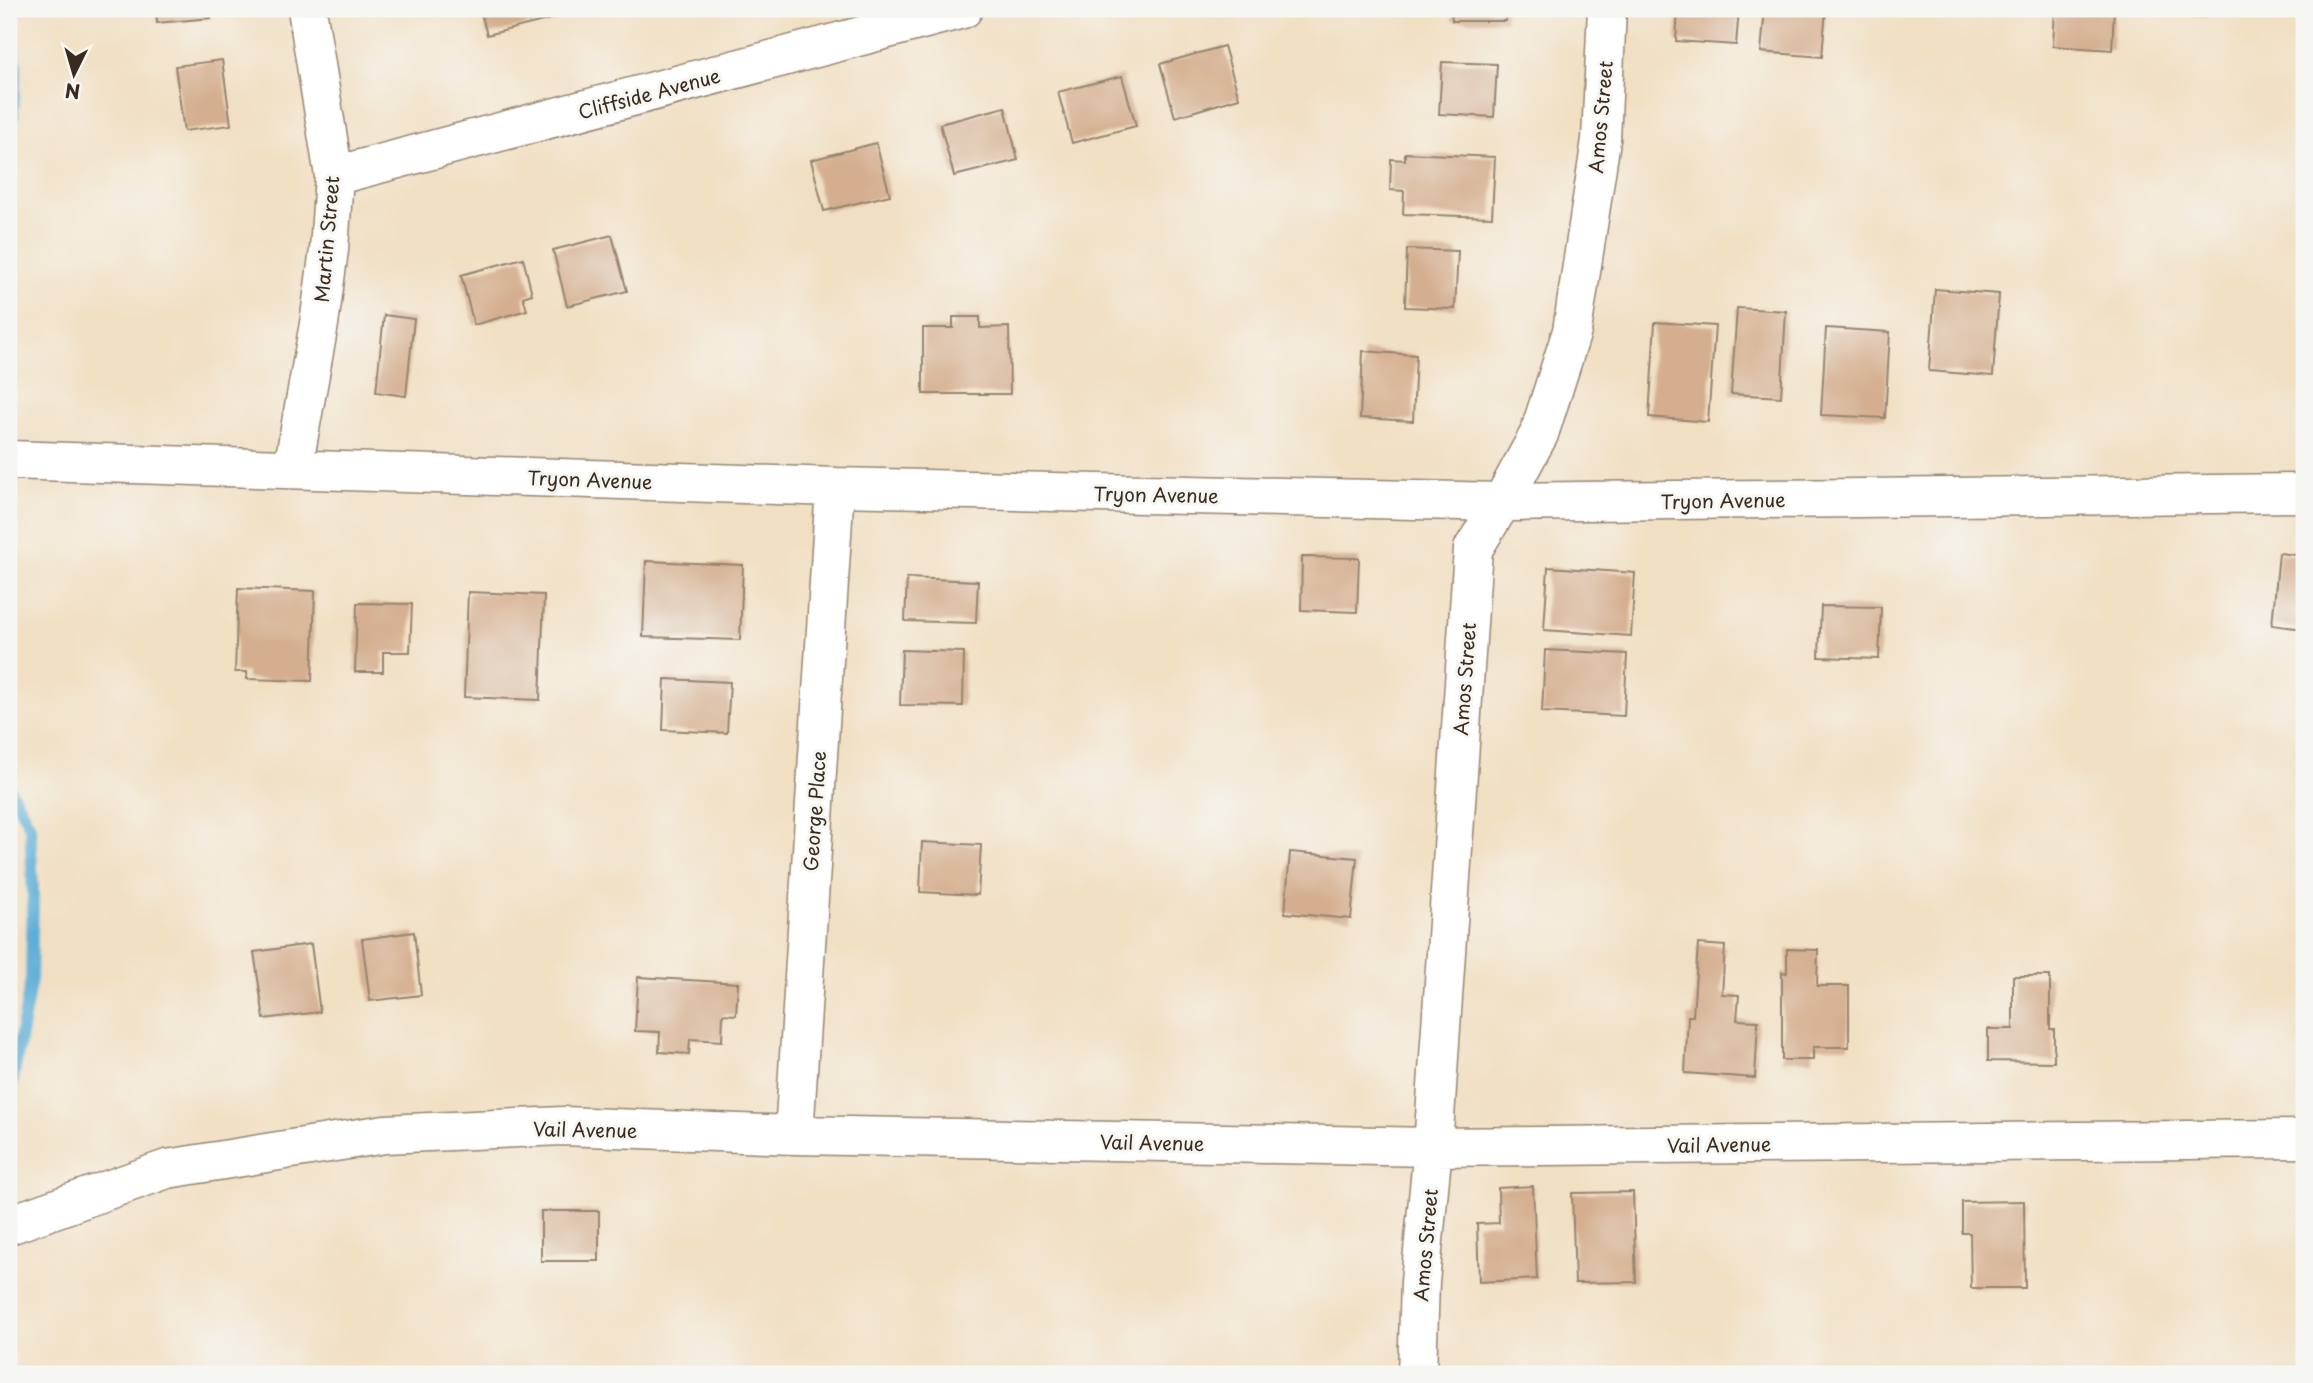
<svg xmlns="http://www.w3.org/2000/svg" width="2313" height="1383" font-family="'Playpen Sans',sans-serif">
<rect width="100%" height="100%" fill="#f6f6f2"/>
<filter id="ink" filterUnits="userSpaceOnUse"><feTurbulence type="fractalNoise" baseFrequency=".0143" numOctaves="2"/><feDisplacementMap in="SourceGraphic" scale="14" xChannelSelector="R" yChannelSelector="G"/><feConvolveMatrix kernelMatrix="1 2 1 2 8 2 1 2 1" color-interpolation-filters="sRGB"/></filter>
<filter id="wash" filterUnits="userSpaceOnUse"><feTurbulence type="fractalNoise" baseFrequency=".00686" numOctaves="4" result="noise"/><feDisplacementMap in="SourceGraphic" scale="28" xChannelSelector="R" yChannelSelector="G"/><feGaussianBlur stdDeviation="1.57" result="paint"/><feColorMatrix in="noise" values="0 0 0 0 0 0 0 0 0 0 0 0 0 0 0 0 0 1.4 0 .05"/><feComposite in="paint" operator="in"/></filter>
<g filter="url(#wash)">
<rect width="100%" height="100%" fill="#f1dfc2"/>
<g fill="none" stroke-linecap="round" stroke-linejoin="round">
<!-- stream -->
<path stroke="#5daed7" stroke-width="12" d="M9 37 16 66 9 168
M9 788 30 826 33 892 31 979 9 1101"/>
</g>
<g id="blocks">
<!-- building -->
<path fill="#d4ae8e" d="M156 9H210L211 18 157 23Z
M480 9H553L555 18 487 35Z
M1451 9H1505L1506 21H1452Z
M1678 9H1739L1736 45 1676 41Z
M1765 9H1826L1822 57 1761 52Z
M2055 9H2114L2112 50 2053 46Z
M2147 9H2208L2207 17 2147 11Z
M1224 46 1239 98 1175 117 1160 64Z
M222 60 231 125 184 131 175 66Z
M1442 62 1497 64 1494 117 1439 114Z
M1122 76 1136 126 1072 143 1058 92Z
M1005 107 1018 160 954 176 940 124Z
M876 143 890 195 824 211 811 160Z
M1405 153 1495 157 1492 217 1403 214 1404 191 1390 190 1391 159 1405 160Z
M612 235 627 291 567 306 553 250Z
M1407 249 1458 251 1455 309 1405 307Z
M523 258 532 294 523 297 527 310 474 325 461 275Z
M1935 289 1999 294 1993 376 1929 371Z
M1737 308 1786 311 1781 397 1731 394Z
M384 315 414 319 406 396 376 392Z
M953 317H980V328L1009 327 1010 394H923V328H953Z
M1655 322 1715 326 1708 422 1649 417Z
M1826 328 1890 332 1885 418 1821 415Z
M1363 351 1416 355 1413 421 1360 418Z
M2279 553 2304 556V629L2272 625Z
M1302 557 1359 558 1357 612 1301 610Z
M646 561 743 565 740 640 643 637Z
M1548 567 1635 573 1631 636 1544 630Z
M907 578 978 581 976 623 905 621Z
M238 588 315 591 312 681 247 679V672H235Z
M468 592 544 595 540 700 464 697Z
M357 603 412 604 410 652H383V672H355Z
M1821 606 1881 607 1879 659 1819 657Z
M902 650 964 652 963 706 900 705Z
M1545 650 1627 654 1624 716 1542 712Z
M665 679 730 682 727 733 663 730Z
M922 842 981 845 978 895 920 892Z
M1290 852 1357 858 1351 919 1285 913Z
M414 932 421 995 370 1001 362 939Z
M311 944 320 1012 264 1019 254 952Z
M1698 944 1725 946 1722 994 1739 995 1737 1020 1758 1021 1755 1078 1685 1073 1688 1016H1693Z
M1787 949 1818 950 1817 986H1849V1047H1813V1060H1782V972L1787 973Z
M2013 976H2050V1029H2054V1062L1988 1061V1029H2013Z
M638 977 738 983 736 1015 723 1014 722 1041 690 1039 689 1054 659 1052 660 1032 635 1031Z
M1533 1186 1537 1279 1479 1282 1477 1224 1499 1223 1498 1188Z
M1633 1192 1636 1282 1575 1283 1572 1193Z
M2024 1201 2025 1288H1971L1970 1233H1962V1202Z
M541 1211H599V1261H541Z"/>
</g>
</g>
<g filter="url(#ink)">
<use href="#blocks" fill-opacity="0" stroke="#968470" stroke-width="2"/>
<g fill="none" stroke-linecap="round" stroke-linejoin="round">
<defs>
<path id="minor" d="M334 176 963 9
M9 460 835 487 1502 502 2304 493
M293 468 319 324 329 250 334 176 307 9
M794 1135 835 487
M9 1225 167 1169 385 1134 563 1126 794 1135 1433 1147 2304 1139
M1417 1374 1420 1282 1433 1147 1473 549 1502 502 1539 434 1572 331 1601 140 1607 9"/>
</defs>
<!-- minor casing -->
<use href="#minor" stroke="#968470" stroke-width="41"/>
<!-- minor -->
<use href="#minor" stroke="#fff" stroke-width="38"/>
</g>
</g>
<g text-anchor="middle" dominant-baseline="central" stroke-width="6" stroke-linejoin="round" paint-order="stroke">
<!-- street labels -->
<g font-size="19" fill="#3b2a1e" stroke="#f6f6f2">
<text transform="translate(649 93) rotate(-15)">Cliffside Avenue</text>
<text transform="translate(1600 117) rotate(-85)">Amos Street</text>
<text transform="translate(326 239) rotate(-85)">Martin Street</text>
<text transform="translate(590 479) rotate(2)">Tryon Avenue</text>
<text transform="translate(1156 494) rotate(1)">Tryon Avenue</text>
<text transform="translate(1723 500) rotate(-1)">Tryon Avenue</text>
<text transform="translate(1464 679) rotate(-86)">Amos Street</text>
<text transform="translate(814 811) rotate(-86)">George Place</text>
<text transform="translate(585 1129) rotate(1)">Vail Avenue</text>
<text transform="translate(1152 1142) rotate(1)">Vail Avenue</text>
<text transform="translate(1719 1144) rotate(-1)">Vail Avenue</text>
<text transform="translate(1425 1245) rotate(-85)">Amos Street</text>
</g>
</g>
<!-- margin -->
<rect width="2313" height="1383" fill="none" stroke="#f6f6f2" stroke-width="35"/>
<!-- north arrow -->
<g transform="translate(74 74) rotate(185)" stroke="#f6f6f2" stroke-width="5" paint-order="stroke">
<path d="M0-5L12 26L0 18L-12 26Z" fill="#3b2a1e"/>
<text y="-10" font-size="19" font-weight="bold" text-anchor="middle" fill="#3b2a1e">N</text>
</g>
</svg>
